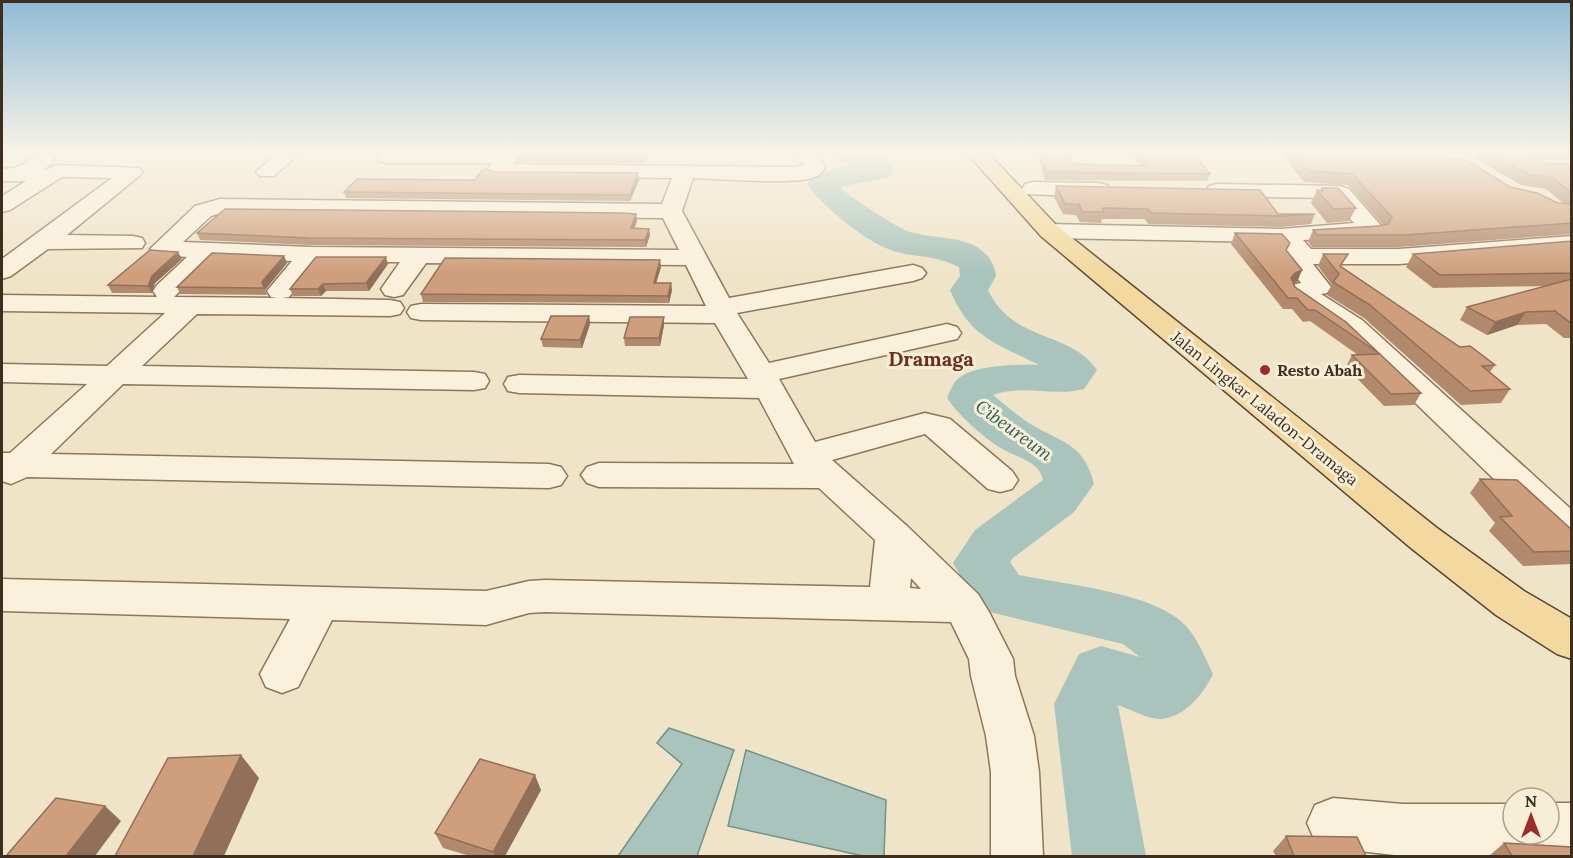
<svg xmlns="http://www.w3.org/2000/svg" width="1573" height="858" font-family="Lora,serif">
<rect width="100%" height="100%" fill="#f0e4c8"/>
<!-- water -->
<path fill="#a9c4bc" stroke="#6f938a" stroke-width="1.5" d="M669 728 734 750 697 856H618L682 764 657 743Z
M746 750 886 800 884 856H863L728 826Z"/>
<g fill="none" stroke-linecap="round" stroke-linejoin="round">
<!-- river -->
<path fill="#a9c4bc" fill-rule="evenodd" d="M834 153H872L888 160 894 171 890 177 840 187C848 196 899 229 910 232 942 241 989 233 996 276L988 290C1013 343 1070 330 1097 370L1084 389C1055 397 1022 384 993 395 1006 405 1019 418 1034 426 1066 444 1084 445 1094 484L1074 512 1013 558 1010 562 1019 575C1063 584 1157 593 1186 626 1198 639 1205 658 1213 674 1204 693 1185 718 1160 719 1148 719 1130 709 1118 705L1146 856H1072L1054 704 1079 654 1101 646 1140 657 1123 644 981 610 953 563 975 530 1043 480C1040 461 1014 457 999 447 981 435 959 416 947 398 950 392 953 382 959 378 975 365 1019 364 1039 365 996 343 970 338 950 290L960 276 959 267C932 253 910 259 886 248 863 239 821 205 807 184 817 170 837 168 853 166L838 159Z"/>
<defs>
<path id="minor" d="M45 153 52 155 55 159 43 171 58 165 139 168 143 172 139 176 67 235 133 236 142 238 145 243 142 248 48 249 11 276 2 279V259L112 178 62 177 10 210 2 212V196L26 181H2V169C29 168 24 158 45 153Z
M278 153H300L274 176H260L256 172Z
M380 153H520L513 164 794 167 804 165 798 153H818L825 167C823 171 820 175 815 177 796 185 719 179 693 178L682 211 729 298 913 265 922 268 926 273 922 278 913 281 737 313 769 363 947 324 957 327 961 333 957 339 779 379 815 442 925 413 950 419 1012 471 1018 480 1012 489 1000 492 988 489 925 434 832 460 907 526 978 594 989 612 1013 659 1015 676 1034 736 1039 772 1043 856H991V772L986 736 971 676 969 659 951 622 545 612 529 613 486 625 332 620 298 687 282 693 266 687 260 674 290 619 2 611V579L486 591 529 581 545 580 870 587 875 540 819 488 599 487 587 483 581 475 587 467 599 463 794 464 759 398 519 393 508 391 504 384 508 377 519 375 748 379 715 323 421 320 411 318 407 312 411 306 421 304 706 306 686 265 426 263 403 295 394 297 385 295 381 289 400 262H318L289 297 282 298 390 300 400 302 404 308 400 314 390 316 197 314 142 366 474 372 485 374 489 381 485 388 474 390 123 384 51 454 549 464 561 467 567 476 561 485 549 488 27 477 11 484 2 481V453H10L87 384 2 382V364L107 366 165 313 2 311V295L157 297 153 291 157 285 187 257 153 254 150 249 195 206 220 199 662 204 672 178 498 176 491 174 487 170 492 163H387L380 161 377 157ZM221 213 663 218 679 250 311 247 183 242 211 216ZM215 258 292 261 267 291 271 297 277 298 174 297ZM911 578 921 589 910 588Z
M1033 182 1099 183 1107 185 1110 190 1107 195 1099 197 1025 194 1022 189 1025 184Z
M1217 184 1340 186 1349 189 1384 229 1380 234 1372 236 1303 240 1311 249H1399L1572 236V250L1399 264H1313L1331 287 1327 293 1321 294 1362 320 1572 510V546L1559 542 1342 332 1292 297 1288 291 1292 285 1301 283 1283 260 1289 254 1279 242 1049 238 1041 236 1037 231 1041 226 1049 224 1281 229 1354 223 1330 198 1209 196 1206 191 1209 186Z
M1333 798 1403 804H1513V834H1549V803H1572V855H1549L1531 847 1513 856H1403L1333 848 1315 841 1307 823 1315 805Z"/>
<path id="major" d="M967 153H988L1057 226 1077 242 1437 528 1524 591 1572 619V659L1557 654 1496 615 1411 548 1041 236Z"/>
</defs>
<!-- minor casing -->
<use href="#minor" stroke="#8d765c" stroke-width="3"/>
<!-- major casing -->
<use href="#major" stroke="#5b4430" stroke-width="3"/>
<!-- minor -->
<use href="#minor" fill="#faf1dc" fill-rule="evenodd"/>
<!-- major -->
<use href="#major" fill="#f3d9a0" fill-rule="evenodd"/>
</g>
<!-- wall -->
<path fill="#b2896c" d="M519 153H649L645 163 518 162 517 155Z
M1037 153H1069L1073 164 1140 165 1135 159 1137 153H1193L1210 174 1207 181 1045 180Z
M1281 153H1420L1510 187 1558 203H1563L1546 189 1521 185 1470 155 1435 153H1572V159L1537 161 1539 163 1572 164V234L1399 247H1312L1308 242 1313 230 1378 226 1383 225 1348 185 1304 182Z
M496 172 639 180 630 201 346 198 344 192 475 180Z
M1056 186 1278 214H1315L1311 224 1281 227 1148 224 1145 219H1102L1101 223 1080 222 1076 215 1063 214 1054 197Z
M1322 188 1356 208 1349 221 1327 223 1311 203 1317 190H1320Z
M636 214 637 221 634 228 649 229 650 235 646 247 311 245 200 240 197 233Z
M1235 233 1287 252 1302 270 1297 282 1293 283 1295 287 1346 322 1421 393 1414 405 1384 406 1346 367 1352 355H1358L1310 321 1303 322 1292 309H1283L1231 244Z
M1572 241V338H1564L1546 324 1517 325 1487 335 1460 320 1467 307 1547 286 1433 288 1406 267 1413 254Z
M1323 254 1460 347 1495 365 1490 372 1510 389 1501 403 1461 405 1364 318 1327 295 1332 285 1318 266Z
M284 256 287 263 265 290 267 295 180 294 177 287Z
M182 259 155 283 152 293H112L108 285Z
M388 264 369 291H326L321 296H293L290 289Z
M661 267 656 283 672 290 669 303 423 302 421 294Z
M589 316 590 324 582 348 543 347 541 339Z
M664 317V325L660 346H625L624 338Z
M1480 479 1572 530V564L1523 566 1489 531 1495 523 1470 493Z
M541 790 505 856H470L443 848 435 833Z
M1286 836 1366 856H1276L1273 851Z
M1504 843 1572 856H1489Z"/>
<!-- shaded-wall -->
<path fill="#916f58" d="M646 153H649L645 163 644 157Z
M638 173 639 180 630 201V195Z
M636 214 637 221 632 235 631 228Z
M649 229 650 235 646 247 645 240Z
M178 252 182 259 155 283 152 293 148 286 152 276Z
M284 256 287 263 265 290 267 295 262 282Z
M386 257 388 264 369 291 366 283Z
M660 260 661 267 654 290V283Z
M1302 270 1297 282 1290 284 1291 278 1295 273Z
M671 283 672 290 669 303 668 296Z
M323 284 326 291 321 296 318 289Z
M1526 312 1517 325 1487 335 1495 322Z
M589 316 590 324 582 348 580 340Z
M664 317V325L660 346 659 338Z
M241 755 259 778 224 856H193Z
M535 775 541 790 505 856H495L493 852Z
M105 806 121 821 95 856H66Z"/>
<!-- building -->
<path fill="#cf9f7d" stroke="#916f58" stroke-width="1.5" d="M519 153H646L644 157 517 155Z
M1040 153H1069L1073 164 1147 166 1138 153H1193L1210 174 1046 172Z
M1293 153H1420L1468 161 1510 187 1537 193 1558 203 1572 204V223L1405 235H1317L1313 230 1378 226 1388 224 1392 217 1352 174 1308 171Z
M1490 153H1537L1533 157 1539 163 1572 164V193L1553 178 1527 174Z
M483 169 496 172 638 173 630 195 344 192 357 179 475 180Z
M1056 186 1260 190 1278 214H1315L1285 216 1151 213 1148 209 1103 208V212H1082L1079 204H1065Z
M1322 188H1338L1356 208 1333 209 1317 190 1323 191Z
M225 209 622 213 636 214 631 228 649 229 645 240 308 238 197 233Z
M1235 233 1282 234 1290 243 1286 250 1302 270 1295 273 1291 278 1295 287 1346 322 1421 393 1391 394 1352 355 1380 354 1315 310H1308L1297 298H1288Z
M1572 241V273L1440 275 1413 254Z
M150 250 178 252 152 276 148 286 108 285Z
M212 253 284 256 262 282 264 288 177 287Z
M1323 254H1348L1340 266 1460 347 1470 346 1495 365 1482 366 1510 389 1470 391 1370 305 1333 282 1339 274Z
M316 257H386L366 283 323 284 318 289H290Z
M445 258 660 260 654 283H671L668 296 421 294Z
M1572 279V324L1555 311 1526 312 1495 322 1467 307Z
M551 316H589L580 340 541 339Z
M630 317H664L659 338H624Z
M1480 479 1517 480 1572 530V551L1534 552 1500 517 1512 516Z
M241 755 193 856H115L168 758Z
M480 759 535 775 493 852 435 833Z
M56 798 105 806 66 856H6Z
M1286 836 1357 837 1366 856H1294Z
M1504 843 1572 847V856H1512Z"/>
<!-- sky -->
<linearGradient id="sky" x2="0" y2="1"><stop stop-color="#8fbad6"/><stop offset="0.56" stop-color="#f8f3e6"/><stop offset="1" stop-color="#f8f3e6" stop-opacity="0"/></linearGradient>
<rect width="1573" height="273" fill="url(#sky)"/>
<!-- markers -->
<circle fill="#9e2a2b" stroke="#f7eed8" stroke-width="2" cx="1265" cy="370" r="6"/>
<g text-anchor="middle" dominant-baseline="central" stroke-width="6" stroke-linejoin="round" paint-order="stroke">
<!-- poi labels -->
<g font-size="16" font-weight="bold" fill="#3d2e20" stroke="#f7eed8" text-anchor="start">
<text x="1277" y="370">Resto Abah</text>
</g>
<!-- street labels -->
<g font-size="16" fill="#3d2e20" stroke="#f7eed8">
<text transform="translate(1265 408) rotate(39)">Jalan Lingkar Laladon-Dramaga</text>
</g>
<!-- water labels -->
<g font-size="18" font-style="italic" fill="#2f5d5a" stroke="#f7eed8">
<text transform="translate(1014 430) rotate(36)">Cibeureum</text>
</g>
<!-- quarter labels -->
<g font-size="20" font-weight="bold" fill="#6b2e1e" stroke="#f7eed8">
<text x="931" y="358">Dramaga</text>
</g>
</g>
<!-- border -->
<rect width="1573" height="858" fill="none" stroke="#3d2e20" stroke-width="6"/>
<!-- north arrow -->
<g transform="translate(1531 816)"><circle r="28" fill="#f7eed8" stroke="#ada18e" stroke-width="1.5"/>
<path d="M0-4.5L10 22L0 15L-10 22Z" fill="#9e2a2b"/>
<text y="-9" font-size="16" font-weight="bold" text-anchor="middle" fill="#3d2e20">N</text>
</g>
</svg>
